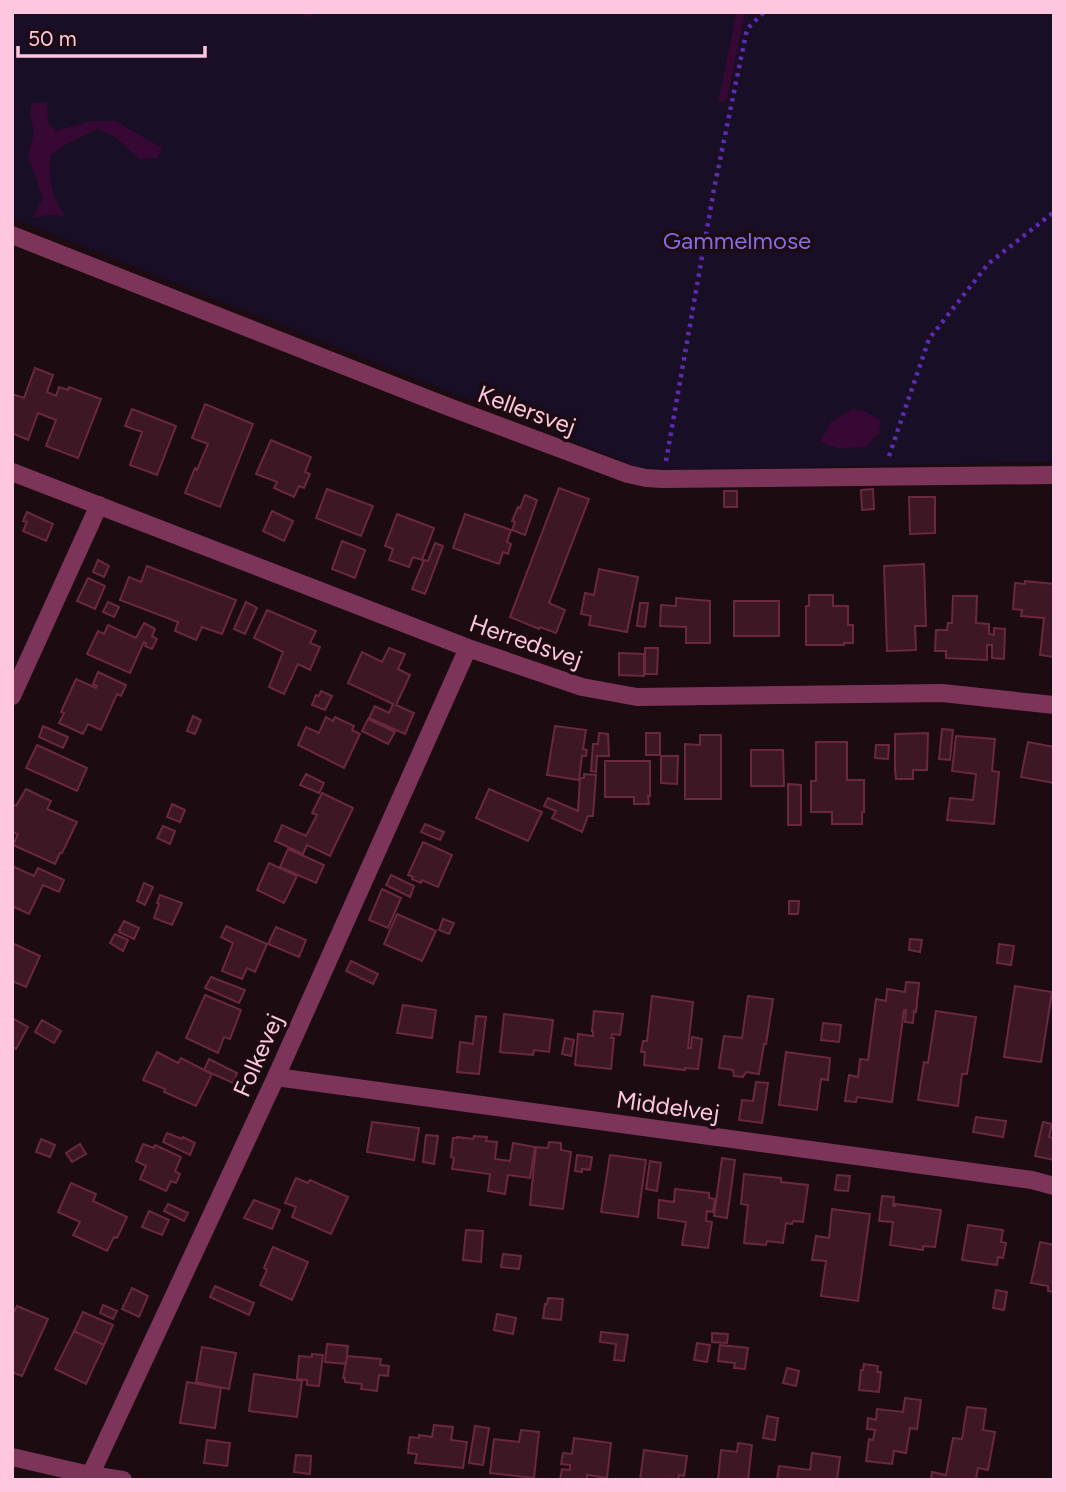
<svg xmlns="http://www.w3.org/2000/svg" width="1066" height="1492" font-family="Figtree,sans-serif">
<rect width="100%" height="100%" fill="#1c0b11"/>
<!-- green -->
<path fill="#180e26" d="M12 12H1054V462L673 470 638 467 12 218Z"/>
<!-- water -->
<path fill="#380834" d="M47 102 48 123 56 131 91 121H116L162 148 158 158 139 159 115 137 98 129 64 145 50 156C49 181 51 196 66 216L47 215 33 218 43 198 28 157 34 132 30 113 32 103Z
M852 409 864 411 881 420 879 433 866 447 838 448 820 442 831 422Z"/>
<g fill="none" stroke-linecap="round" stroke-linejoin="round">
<!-- stream -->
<path stroke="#380834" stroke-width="8" d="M308 13V12
M723 98 741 12"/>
</g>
<!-- building -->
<path fill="#3d1724" stroke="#6a283f" stroke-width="2" d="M35 368 53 375 47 392 56 396 59 387 68 390 69 387 101 399 78 458 46 446 56 420 38 413 28 440 12 433V394L24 398Z
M205 404 253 424 220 507 185 493 195 468 197 470 208 444 192 438Z
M132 409 176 426 157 475 130 465 142 432 125 426Z
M271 440 311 457 305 472 310 474 304 488 299 486 294 497 274 488 277 482 256 474Z
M559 488 589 499 549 603 565 610 556 633 540 627 539 629 510 617Z
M327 489 373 506 361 536 316 518Z
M873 489 874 509 862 510 861 490Z
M724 491H737V507H724Z
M525 495 537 500 525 535 512 530 515 522 512 521 518 507 520 508Z
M909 497H935V533L910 534Z
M272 511 293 521 284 541 263 531Z
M27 512 53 524 46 541 23 531 27 522 23 521Z
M397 514 434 528 422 560 413 557 409 567 389 560 393 549 385 546Z
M465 514 511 530 507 542 511 544 508 554 503 552 499 564 453 548Z
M342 541 365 550 355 578 332 569Z
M435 543 443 546 425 594 412 589 424 560 428 561Z
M98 560 109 566 104 577 93 572Z
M924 564 926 626H915L916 650 887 651 884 566Z
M147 566 236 600 222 634 202 627 196 640 175 631 178 622 120 600 129 577 141 582Z
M599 569 638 577 627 632 589 625 591 616 581 614 585 593 594 595Z
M88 578 105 586 95 609 77 601Z
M1025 581 1054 584V657L1040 655 1044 618 1021 616 1022 610 1013 609 1015 583 1025 584Z
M809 595H833V606H848V625H853V643H844V645H806V606H809Z
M953 596H977L976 623 989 624V634L994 635V628L1005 629 1004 659 992 658V645H987V660L946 658V651H935L936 630H947L948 623H952Z
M676 598 710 601V643H686V627L660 626 661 605 676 606Z
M734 601H779V636H734Z
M108 602 119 607 114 617 103 612Z
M246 602 257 608 245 634 234 629Z
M640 603H648L645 627 637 626Z
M267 610 316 631 310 643 320 647 310 670 298 664 284 694 269 687 283 652 254 638Z
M144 623 155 629 152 636 157 639 152 649 145 646 146 643 144 642 130 673 87 654 98 631 104 634 108 625 136 638Z
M389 648 405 654 398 669 410 675 396 705 414 713 405 734 369 718 375 706 389 713 393 704 348 683 362 652 382 662Z
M645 648H658L657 674H645Z
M619 653 644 654V676L619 675Z
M98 672 126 685 121 696 117 694 101 730 88 724 83 734 59 723 64 713 61 712 76 679 96 688 97 686 93 684Z
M321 691 332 696 325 710 312 705 316 695 319 696Z
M193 716 201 720 195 734 187 731Z
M326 717 333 721 335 717 354 726 352 730 360 734 344 768 298 745 306 727 319 733Z
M368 719 395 732 388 744 362 731Z
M43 726 68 737 63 748 39 737Z
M555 726 586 730 583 749 587 750 586 756H582L579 780 547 775Z
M942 729 953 730 950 760 939 759Z
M599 733 608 734 609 756H597L596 772 591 771 593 744H598Z
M646 733H660V755H646Z
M928 733 927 770H913V779H896L895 770V734Z
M700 735H721V799H685V744L700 745Z
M956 736 995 739 992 771 999 772 994 824 947 820 950 798 973 800 976 774 952 771Z
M816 742H847V780H864V812H862V824H832V812H811V781H816Z
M1028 742 1054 747V783L1021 777Z
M37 745 87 768 77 791 26 768Z
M876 745H889L888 759 875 758Z
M751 750H783L784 786H751Z
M661 756H678L677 784 661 783Z
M605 761H650V796H648L649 804H634V797H605Z
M306 774 324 783 319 793 300 785Z
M584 774 596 775 593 816H588L582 832 552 818 556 811 544 806 548 798 578 811 580 778H584Z
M788 784 801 785V825H788Z
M26 789 51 801 47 809 77 822 62 853H60L55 864 13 845 18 834 12 832V804L16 806Z
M489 789 542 812 528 841 476 818Z
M322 793 353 808 330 856 307 845 303 854 275 841 282 825 306 836 317 815 312 813Z
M172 804 185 810 180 822 167 817Z
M425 824 444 832 440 840 421 832Z
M163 826 175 831 170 844 157 838Z
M423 842 452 855 438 887 422 880 421 883 412 879 413 877 408 875Z
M288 849 324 865 316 883 280 867Z
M269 863 297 876 284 903 257 890Z
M12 866 34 876 38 868 64 880 59 892 43 885 29 914 12 906Z
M391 875 414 886 410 897 386 885Z
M144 883 153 887 145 905 137 901Z
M382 889 401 898 388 928 369 920Z
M160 895 182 903 172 925 154 918 159 904 157 903Z
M789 901H799L798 914H789Z
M397 914 436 931 422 961 384 944Z
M443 919 454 923 449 934 439 930Z
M124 921 139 928 134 939 119 932 120 930H119Z
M226 926 267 944 255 972 247 968 242 979 222 971 233 943 221 937Z
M276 927 306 940 299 957 268 944Z
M115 934 128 940 123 951 110 943Z
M910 939 922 940 920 952 909 950Z
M12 943 40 956 26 987 12 981Z
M999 944 1014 946 1011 965 997 963Z
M351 961 378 974 373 984 346 971Z
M211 977 245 990 239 1003 205 988Z
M906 982 919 983 916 1012 914 1011 913 1023 905 1022 906 1010H904L892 1102 857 1097 856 1102 845 1101 849 1075 858 1077 860 1059 868 1060 876 999 886 1001 887 989 905 992Z
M1015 986 1052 992 1041 1062 1004 1057Z
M205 995 241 1010 230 1039 224 1037 218 1053 186 1038Z
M652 996 693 1002 688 1048H691L692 1037 702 1039 698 1069 685 1068V1070L644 1065 645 1052H641L643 1041H647Z
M748 996 773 999 766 1044H764L759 1074 746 1072 743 1077 734 1076 733 1070 719 1068 724 1036 742 1038Z
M403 1005 436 1010 432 1038 397 1033Z
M594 1011 623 1014 620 1035 612 1034 611 1038H614L611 1069 575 1065 578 1034 593 1036V1031H592Z
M936 1011 976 1017 967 1074H962L958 1106 918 1100 924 1062 928 1063Z
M504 1014 553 1020 549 1052 534 1050 533 1055 500 1052Z
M476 1016 486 1017 479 1074 457 1072 460 1042 473 1044Z
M12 1018 28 1027 16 1049 12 1047Z
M42 1020 61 1031 54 1043 35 1032Z
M823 1023 841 1025 839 1042 821 1040Z
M565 1038 574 1040 571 1056 562 1054Z
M157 1052 178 1063 181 1058 212 1074 196 1106 164 1092 165 1089 143 1080Z
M786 1052 830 1058 828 1080 821 1079 817 1110 779 1105Z
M209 1059 237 1073 233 1083 204 1070Z
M756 1082 768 1083 762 1123 739 1120 742 1100 753 1101Z
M976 1117 1006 1121 1003 1137 973 1132Z
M372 1122 419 1128 414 1160 367 1152Z
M1043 1122 1052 1124 1049 1137 1054 1138V1160L1035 1156Z
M167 1133 182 1139 183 1137 195 1143 190 1155 163 1142Z
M426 1135 438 1136 434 1164 423 1162Z
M474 1136 487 1137 486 1141 497 1142 495 1159 510 1161 513 1143 535 1147 530 1178 508 1175 505 1194 488 1191 490 1174 452 1169 454 1158 451 1157 453 1138H457V1137L473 1139Z
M41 1139 55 1145 50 1157 36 1152Z
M549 1142 561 1143V1150L571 1152 563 1209 530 1205 536 1147 548 1148Z
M80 1144 86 1154 72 1162 66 1153Z
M143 1144 154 1148 155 1145 181 1157 175 1171 180 1174 176 1183 171 1181 166 1191 140 1179 146 1166 136 1161Z
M577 1155 592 1157 590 1170 582 1169V1172L575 1171Z
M610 1155 646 1160 638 1217 601 1212Z
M722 1158 735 1160 727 1218 714 1216Z
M650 1161 661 1163 657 1191 646 1189Z
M744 1174 781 1178V1182L808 1185 803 1222 793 1221 792 1224 786 1223 783 1243 767 1241 766 1245 744 1243 748 1205 741 1204Z
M837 1175 850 1176 848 1191 835 1190Z
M296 1178 308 1183 310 1180 348 1197 331 1234 292 1217 296 1207 285 1203Z
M71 1183 96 1194 93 1201 127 1217 117 1238 114 1237 107 1251 73 1235 80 1222 58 1212Z
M675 1189 709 1193V1198L715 1199 713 1212 707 1211 706 1221 712 1222 708 1248 682 1245 686 1222 658 1218 659 1200 674 1202Z
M882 1196 894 1197 893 1206H895V1204L941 1210 935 1247 923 1246V1250L890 1245 893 1222 879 1221Z
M254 1200 280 1210 272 1229 244 1218Z
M168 1204 188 1213 184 1221 164 1211Z
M832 1209 870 1214 858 1301 821 1296 826 1261 812 1260 816 1236 829 1238Z
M149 1211 169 1220 162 1235 142 1227Z
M968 1225 1003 1230 1001 1242 1006 1243 1003 1258 998 1257 997 1265 962 1260Z
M466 1230 483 1231 481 1262 463 1260Z
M1040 1242 1054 1245V1292L1048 1291V1286L1031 1283Z
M273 1247 308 1262 292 1300 260 1285 267 1270 264 1268Z
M503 1254 521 1256 519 1269 501 1267Z
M215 1286 254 1303 249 1315 210 1297Z
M132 1288 148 1296 139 1317 122 1309Z
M996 1290 1007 1292 1004 1310 993 1308Z
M548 1298 563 1299 561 1320 543 1318 545 1304H547Z
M103 1305 117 1311 113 1319 100 1313Z
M17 1306 48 1319 22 1376 12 1372V1315Z
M83 1312 113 1325 104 1345 74 1331Z
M497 1314 516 1318 513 1334 494 1330Z
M74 1331 104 1345 86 1384 55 1369Z
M601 1332 628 1335 624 1361 614 1360 616 1344 600 1342Z
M712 1333 728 1334 727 1343 712 1342Z
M697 1343 710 1345 707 1362 694 1360Z
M327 1344 348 1346 346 1364 325 1362Z
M720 1345 748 1348 745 1369 734 1368 735 1363 718 1361Z
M202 1347 236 1353 229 1389 196 1382Z
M312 1354 323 1355 319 1386 307 1385V1380L297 1379 299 1356 312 1357Z
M347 1356 381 1359 380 1365 389 1366 388 1376 379 1375 377 1391 361 1389 362 1384 345 1382V1378H343Z
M864 1364 878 1366 877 1372H881L879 1392 859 1390 861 1370H863Z
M787 1368 799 1371 796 1386 783 1383Z
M254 1374 302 1381 297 1417 249 1411Z
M187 1382 221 1388 215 1428 180 1423Z
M905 1398 921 1400 917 1429 910 1428 906 1453 894 1451 892 1464 866 1461 869 1439 873 1440 875 1430 867 1429 868 1418 876 1420 877 1409 903 1412Z
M967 1407 986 1409 983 1430 995 1432 988 1470 978 1468 976 1480H931L932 1472 946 1475 953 1438 962 1439Z
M767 1416 778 1418 775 1440 763 1438Z
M434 1425 453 1427 451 1440 467 1442 463 1468 415 1463 417 1454 408 1453 410 1437 419 1438V1435L432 1437Z
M475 1426 489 1428 483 1465 469 1463Z
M521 1430 539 1432 534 1478 490 1473 494 1439 519 1442Z
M574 1438 611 1443 607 1478 587 1475V1480H560L562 1469 570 1470V1465L561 1464 563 1453 572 1454Z
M207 1440 230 1443 227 1466 204 1463Z
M738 1443 752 1445 748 1480H718L721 1450 737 1452Z
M644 1450 687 1456 684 1476 679 1475 678 1480H640Z
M812 1453 840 1457 837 1480H777L779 1466 810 1470Z
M296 1455 311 1456 310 1474 294 1472Z"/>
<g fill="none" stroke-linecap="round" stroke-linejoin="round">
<!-- path -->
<path stroke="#5e2aaf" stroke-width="4.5" stroke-dasharray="3.5 5" stroke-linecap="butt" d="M889 456 929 339 988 264 1054 212
M666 461 714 189 747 29 764 12"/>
<!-- minor -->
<path stroke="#7c3559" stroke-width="18" d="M12 235 441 404 628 474 646 478 663 479 1054 475
M12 472 468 648 582 687 637 697 942 693 1054 705
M12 696 99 505
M276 1077 1032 1180 1054 1186
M12 1457 90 1475 123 1480
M88 1480 276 1077 468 648"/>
</g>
<g text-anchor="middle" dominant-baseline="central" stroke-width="7" stroke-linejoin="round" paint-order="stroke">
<!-- park labels -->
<g font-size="24" fill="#846be5" stroke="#1c0b11">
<text x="737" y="240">Gammelmose</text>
</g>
<!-- street labels -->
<g font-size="24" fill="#ffc6df" stroke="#1c0b11">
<text transform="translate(527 410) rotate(20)">Kellersvej</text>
<text transform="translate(526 641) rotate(19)">Herredsvej</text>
<text transform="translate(258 1055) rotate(-66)">Folkevej</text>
<text transform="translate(668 1106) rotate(8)">Middelvej</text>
</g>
</g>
<!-- border -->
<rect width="1066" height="1492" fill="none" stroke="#ffc6df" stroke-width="28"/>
<!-- scale -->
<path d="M18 46v10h187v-10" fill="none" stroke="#ffc6df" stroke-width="3.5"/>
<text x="28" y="46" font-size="21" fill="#ffc6df" stroke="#1c0b11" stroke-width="5" paint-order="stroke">50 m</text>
</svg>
